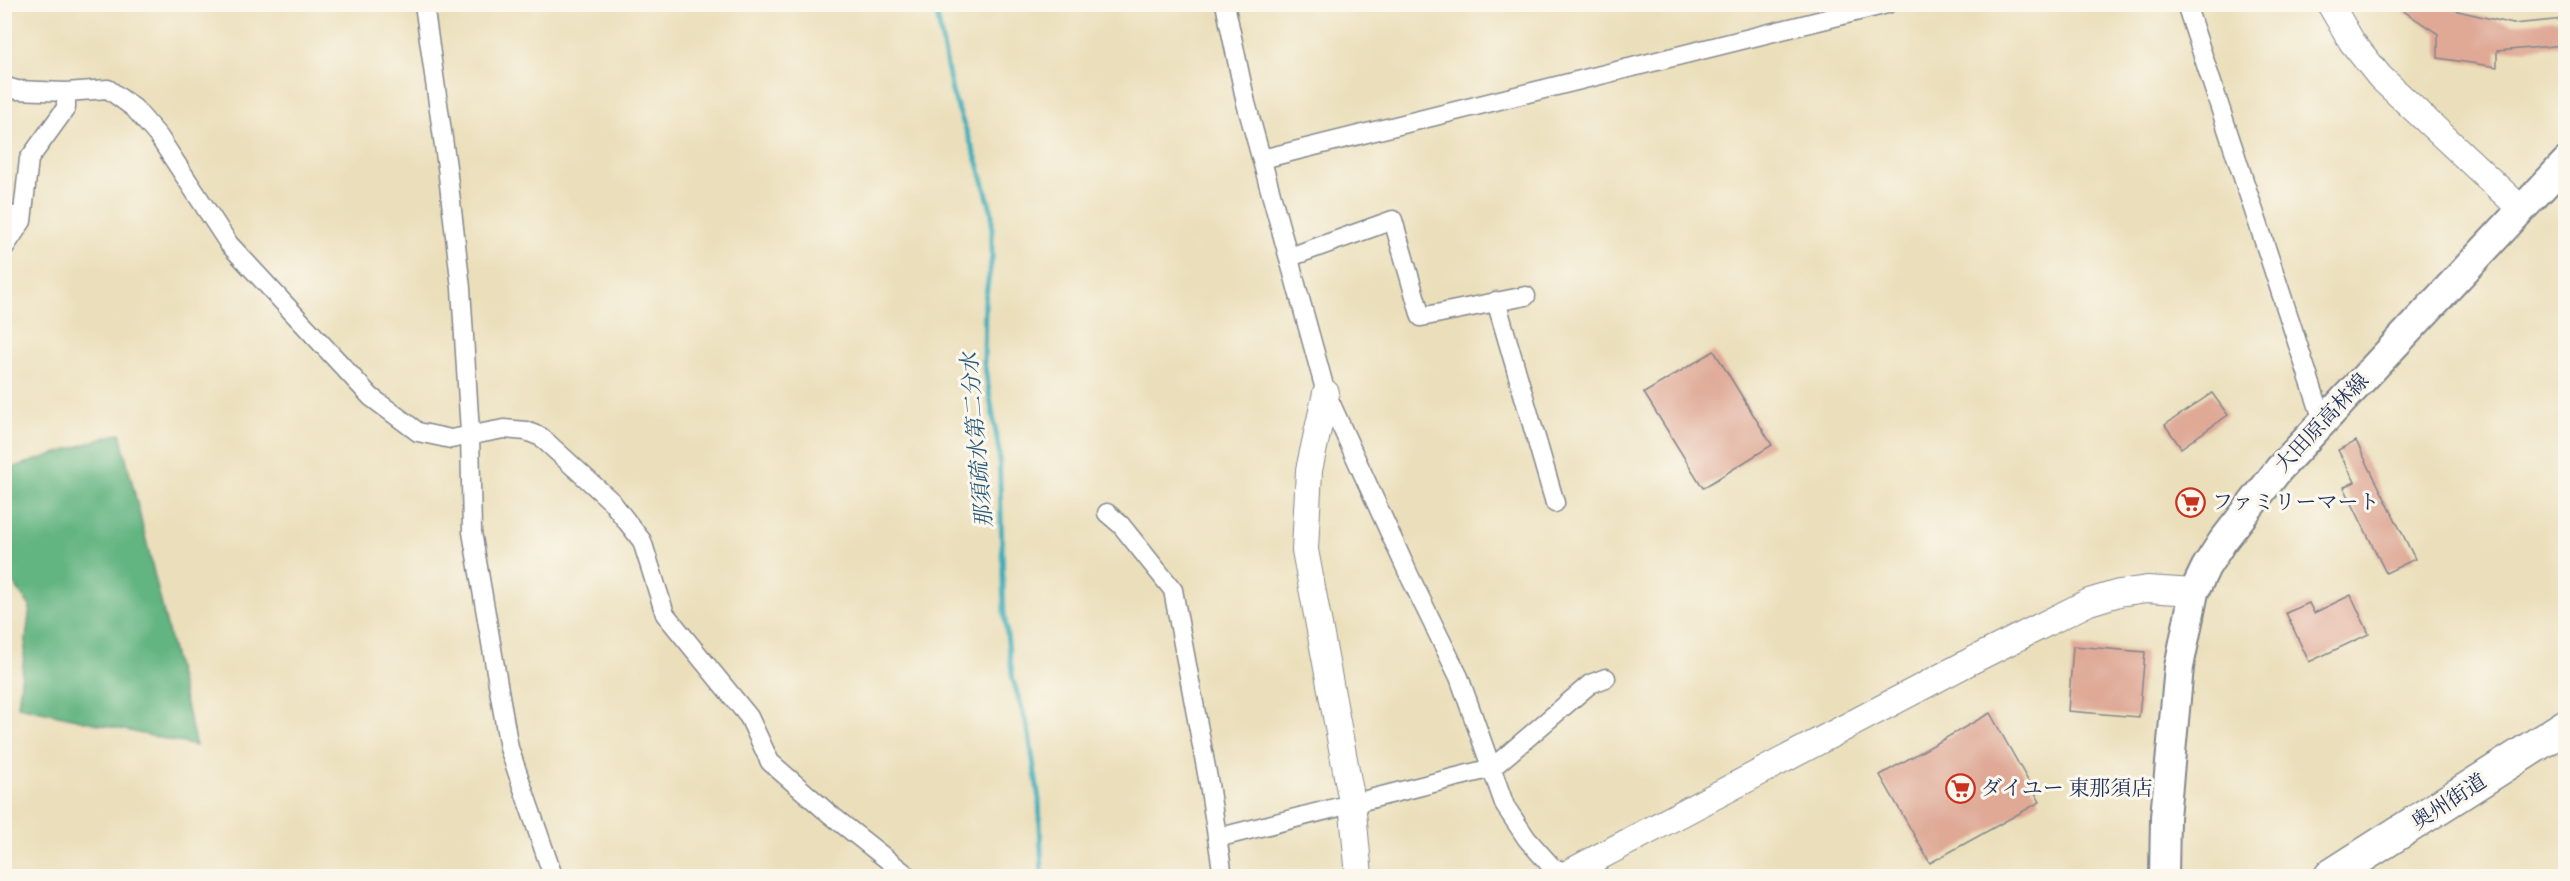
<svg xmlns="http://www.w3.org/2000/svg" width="2570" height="881" font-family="'IM FELL Double Pica','Noto Serif JP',serif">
<rect width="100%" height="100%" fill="#fbf7ec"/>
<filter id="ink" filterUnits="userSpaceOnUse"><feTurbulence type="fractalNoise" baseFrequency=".0167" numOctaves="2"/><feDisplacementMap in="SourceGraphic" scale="12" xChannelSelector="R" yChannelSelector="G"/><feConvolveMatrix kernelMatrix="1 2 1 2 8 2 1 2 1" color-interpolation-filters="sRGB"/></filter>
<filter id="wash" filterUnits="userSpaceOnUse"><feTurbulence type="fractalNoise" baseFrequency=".008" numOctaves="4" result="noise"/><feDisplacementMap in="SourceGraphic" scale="24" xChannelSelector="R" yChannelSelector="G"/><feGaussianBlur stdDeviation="1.35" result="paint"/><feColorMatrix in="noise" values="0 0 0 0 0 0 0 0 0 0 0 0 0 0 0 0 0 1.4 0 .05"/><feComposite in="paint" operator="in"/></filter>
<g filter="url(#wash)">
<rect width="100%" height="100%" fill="#ebdfbb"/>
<!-- forest -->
<path fill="#62b480" stroke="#3e726f" stroke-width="1.5" d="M120 433 196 746 18 706 30 606 5 572V470Z"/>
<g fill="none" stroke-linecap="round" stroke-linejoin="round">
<!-- stream -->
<path stroke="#3eadba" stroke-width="5" d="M935 4 952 92 978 163 992 213V257L985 300 984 362 999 451 1004 612 1013 680 1028 728 1039 799 1042 876"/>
</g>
<g id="blocks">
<!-- building -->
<path fill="#dfa996" d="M2393 4H2446L2454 10 2513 24 2565 19V45L2497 51V67L2438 58V34Z
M1714 351 1772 445 1703 488 1644 393Z
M2212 393 2228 415 2181 448 2165 425Z
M2356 441 2415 559 2386 573 2344 487 2355 482 2338 450Z
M2351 595 2369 634 2309 662 2286 613 2309 603 2314 613Z
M2073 646 2145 652 2139 717 2068 711Z
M1990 713 2040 802 1930 863 1880 775Z"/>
</g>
</g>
<g filter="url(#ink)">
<use href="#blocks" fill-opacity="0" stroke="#83878c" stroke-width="1.5"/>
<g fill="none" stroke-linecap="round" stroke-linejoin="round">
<defs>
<path id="street" d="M424 4 447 167 461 288 470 433 472 532 509 748 553 876
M1225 4 1246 103 1326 393 1409 575 1459 677 1505 806 1527 839 1552 867 1573 876
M2186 4 2323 421
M4 86 17 90 66 92 108 89 134 108 159 137 229 244 371 397 418 432 451 439 504 429 526 431 541 437 611 501 642 541 665 614 749 717 770 762 826 811 908 876
M1262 159 1887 4
M4 212 22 221
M4 248 22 221 29 159 66 108V92
M1290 257 1393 220 1421 317 1526 296
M1496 301 1555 503
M1107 513 1121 525 1173 590 1209 784 1223 876
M1217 838 1492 768 1590 684 1606 678"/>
<path id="secondary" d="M2330 4 2352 42 2380 77 2520 208
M1326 393 1309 470 1305 550 1352 802 1359 876
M1563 876 1971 661 2089 602 2119 593 2147 589 2194 592"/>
<path id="primary" d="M2164 876 2165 817 2179 667 2194 592 2206 567 2222 542 2279 469 2566 162"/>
<path id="highway" d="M2331 876 2566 726"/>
</defs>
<!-- street casing -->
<use href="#street" stroke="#83878c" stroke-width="21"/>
<!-- secondary casing -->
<use href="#secondary" stroke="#83878c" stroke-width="28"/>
<!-- primary casing -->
<use href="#primary" stroke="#83878c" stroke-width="32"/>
<!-- highway casing -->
<use href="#highway" stroke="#83878c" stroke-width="36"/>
<!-- street -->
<use href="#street" stroke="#fff" stroke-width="18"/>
<!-- secondary -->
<use href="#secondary" stroke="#fff" stroke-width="26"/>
<!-- primary -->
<use href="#primary" stroke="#fff" stroke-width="28"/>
<!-- highway -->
<use href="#highway" stroke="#fff" stroke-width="33"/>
</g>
</g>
<!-- icons -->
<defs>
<symbol id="supermarket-ring" viewBox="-11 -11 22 22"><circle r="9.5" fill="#fbf7ec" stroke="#c8321e" stroke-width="1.5"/><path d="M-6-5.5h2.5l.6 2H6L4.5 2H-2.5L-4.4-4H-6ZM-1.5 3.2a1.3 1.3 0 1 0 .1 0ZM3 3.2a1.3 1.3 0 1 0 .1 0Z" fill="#c8321e"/></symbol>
</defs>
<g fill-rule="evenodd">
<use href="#supermarket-ring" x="2174" y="486" width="33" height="33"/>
<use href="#supermarket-ring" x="1944" y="772" width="33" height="33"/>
</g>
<g text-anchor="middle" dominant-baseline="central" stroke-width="6" stroke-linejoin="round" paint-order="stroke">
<!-- street labels -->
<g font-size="21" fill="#1b2f5e" stroke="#fbf7ec">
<text transform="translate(2322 423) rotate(-47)">大田原高林線</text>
<text transform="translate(2449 802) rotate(-33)">奥州街道</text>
</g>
<!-- poi labels -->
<g font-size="21" fill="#1b2f5e" stroke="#fbf7ec" text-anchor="start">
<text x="2212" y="502">ファミリーマート</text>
<text x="1981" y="788">ダイユー 東那須店</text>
</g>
<!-- water labels -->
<g font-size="22" font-style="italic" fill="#275b7e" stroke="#fbf7ec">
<text transform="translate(977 440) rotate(-95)">那須疏水第二分水</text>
</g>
</g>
<!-- margin -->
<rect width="2570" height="881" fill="none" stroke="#fbf7ec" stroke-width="24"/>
</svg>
